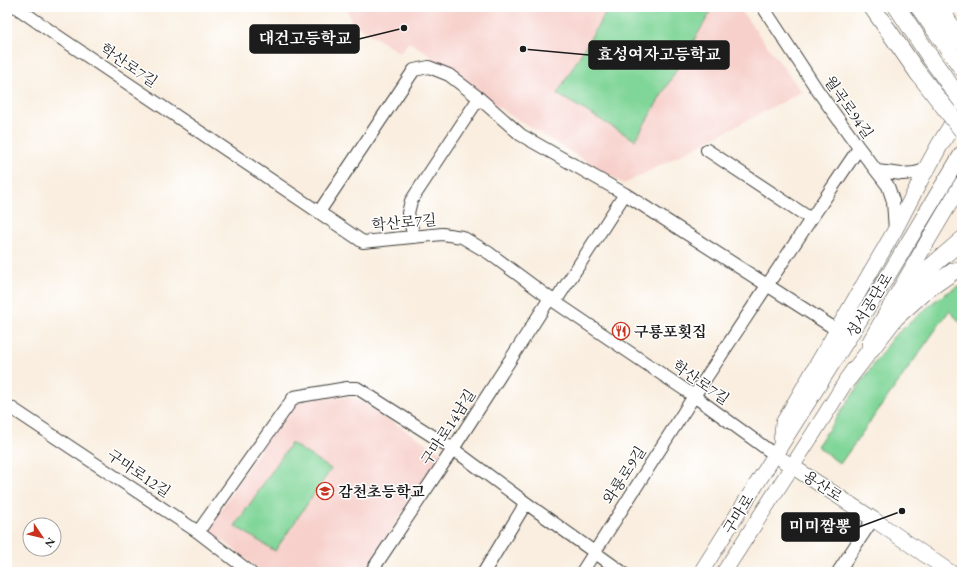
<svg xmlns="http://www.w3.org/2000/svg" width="969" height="579" font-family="'EB Garamond','Noto Serif KR',serif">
<rect width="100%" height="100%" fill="#fff"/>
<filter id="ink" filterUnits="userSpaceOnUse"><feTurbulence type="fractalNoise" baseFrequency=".025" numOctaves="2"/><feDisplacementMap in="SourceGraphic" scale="8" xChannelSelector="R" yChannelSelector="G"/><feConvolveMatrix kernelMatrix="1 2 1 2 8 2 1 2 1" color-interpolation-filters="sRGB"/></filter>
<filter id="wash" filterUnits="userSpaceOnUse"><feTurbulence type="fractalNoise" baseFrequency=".012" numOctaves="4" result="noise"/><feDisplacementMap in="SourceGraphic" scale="16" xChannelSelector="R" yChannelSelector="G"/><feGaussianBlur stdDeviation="0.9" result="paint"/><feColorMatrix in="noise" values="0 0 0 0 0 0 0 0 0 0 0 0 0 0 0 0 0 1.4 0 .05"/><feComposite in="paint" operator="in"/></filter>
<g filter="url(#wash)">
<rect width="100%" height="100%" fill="#f9eedf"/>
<!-- built -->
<path fill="#f7d0cb" d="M346 7H738L802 92 624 184 510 115 470 88 423 50 409 42 400 53 352 23Z
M324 396 356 398 441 453 363 572H262L208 529 290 405 306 398Z"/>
<!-- green -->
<path fill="#80d598" stroke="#4e785a" d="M609 7H700L710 13 635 140 557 94Z
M958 286 962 289V324L949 311 840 464 817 446 892 338 936 300Z
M291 443 331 469 275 551 235 526Z"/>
</g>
<g filter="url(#ink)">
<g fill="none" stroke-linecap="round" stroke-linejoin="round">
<defs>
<path id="minor" d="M16 7 56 35 363 242 442 234 462 237 489 253 555 302 694 396 775 455
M763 7 818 91 859 148 888 186 893 201 895 230
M707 150 811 219
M877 171 902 174 914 173 926 170
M625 194 837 330
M319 212 414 70 429 67 449 75 479 98 521 135 625 194 555 302
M414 237 408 213 411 201 479 98
M7 405 198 532 250 572
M198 532 294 397 347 388H357L453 449 526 503 622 572
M371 572 451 452 550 298
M484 572 526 503
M582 572 694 396 811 219 859 148
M838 572 873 519"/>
<path id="major" d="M869 343 927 242 962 183
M781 442 783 423 895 230 926 170
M784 461 873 519 950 572
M701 572 889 274 962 153
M724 572 813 434 853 370"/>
<path id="highway" d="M872 7 918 73
M897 7 930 57 962 102
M919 7 962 68
M940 7 949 23 962 40
M926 170 939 146 962 109
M903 304 919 277 962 240
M847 380 895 318 925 291 954 271 962 270"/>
</defs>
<!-- minor casing -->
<use href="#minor" stroke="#3d3c39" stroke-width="14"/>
<!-- major casing -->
<use href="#major" stroke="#3d3c39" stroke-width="16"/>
<!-- highway casing -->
<use href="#highway" stroke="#3d3c39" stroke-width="18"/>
<!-- minor -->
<use href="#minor" stroke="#fff" stroke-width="12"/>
<!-- major -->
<use href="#major" stroke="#fff" stroke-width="15"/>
<!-- highway -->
<use href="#highway" stroke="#fff" stroke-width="17"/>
<defs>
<path id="highway-bridge" d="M918 73 962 130"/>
</defs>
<!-- highway-bridge casing -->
<use href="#highway-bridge" stroke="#3d3c39" stroke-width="18" stroke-linecap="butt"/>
<!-- highway-bridge -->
<use href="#highway-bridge" stroke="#fff" stroke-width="17"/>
</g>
</g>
<!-- icons -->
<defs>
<symbol id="restaurant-ring" viewBox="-11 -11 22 22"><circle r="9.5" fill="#fff" stroke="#c8321e" stroke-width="1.5"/><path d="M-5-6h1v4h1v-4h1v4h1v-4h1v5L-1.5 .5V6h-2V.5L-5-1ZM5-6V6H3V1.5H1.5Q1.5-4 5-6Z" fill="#c8321e"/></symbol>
<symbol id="school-ring" viewBox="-11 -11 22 22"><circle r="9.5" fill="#fff" stroke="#c8321e" stroke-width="1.5"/><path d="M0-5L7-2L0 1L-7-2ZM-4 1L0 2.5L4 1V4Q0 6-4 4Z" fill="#c8321e"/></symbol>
</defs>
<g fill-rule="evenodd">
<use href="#restaurant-ring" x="611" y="321" width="20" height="20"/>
<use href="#school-ring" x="315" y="481" width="20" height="20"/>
</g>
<g text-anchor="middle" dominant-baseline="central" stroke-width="3" stroke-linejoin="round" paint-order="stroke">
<!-- street labels -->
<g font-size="15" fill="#1c1c1c" stroke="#fff">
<text transform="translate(129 65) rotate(34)">학산로7길</text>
<text transform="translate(849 107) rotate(55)">월곡로94길</text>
<text transform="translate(404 222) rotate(-5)">학산로7길</text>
<text transform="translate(869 305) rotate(-58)">성서공단로</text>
<text transform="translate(701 382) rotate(35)">학산로7길</text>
<text transform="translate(448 427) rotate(-57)">구마로14남길</text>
<text transform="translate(139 473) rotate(34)">구마로12길</text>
<text transform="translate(624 475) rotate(-57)">와룡로9길</text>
<text transform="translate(823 486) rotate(33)">용산로</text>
<text transform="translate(738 514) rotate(-58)">구마로</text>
</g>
<!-- poi labels -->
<g font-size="15" font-weight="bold" fill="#1c1c1c" stroke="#fff" text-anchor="start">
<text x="634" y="331">구룡포횟집</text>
<text x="338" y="491">감천초등학교</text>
</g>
</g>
<!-- callouts -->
<path fill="none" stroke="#1c1c1c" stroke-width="1.5" d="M404 28L359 39M523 49L589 55M902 511L859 527"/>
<g fill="#1c1c1c" stroke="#fff" stroke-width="1.5">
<circle cx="404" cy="28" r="4"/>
<circle cx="523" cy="49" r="4"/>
<circle cx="902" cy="511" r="4"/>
</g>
<g fill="#1c1c1c" stroke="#1c1c1c" stroke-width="1.5">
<rect x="250" y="25" width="109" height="28" rx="4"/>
<rect x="589" y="41" width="140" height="28" rx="4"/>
<rect x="782" y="513" width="77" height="28" rx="4"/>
</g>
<g font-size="16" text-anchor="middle" font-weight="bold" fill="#fff">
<text x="305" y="44">대건고등학교</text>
<text x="659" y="60">효성여자고등학교</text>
<text x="820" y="532">미미짬뽕</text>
</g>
<!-- margin -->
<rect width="969" height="579" fill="none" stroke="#fff" stroke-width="24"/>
<!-- north arrow -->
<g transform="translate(42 537) rotate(125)"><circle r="19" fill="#ffffff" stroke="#a4a4a4"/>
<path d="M0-3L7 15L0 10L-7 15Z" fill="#c8321e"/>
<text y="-6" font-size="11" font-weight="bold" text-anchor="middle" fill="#1c1c1c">N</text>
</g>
</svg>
